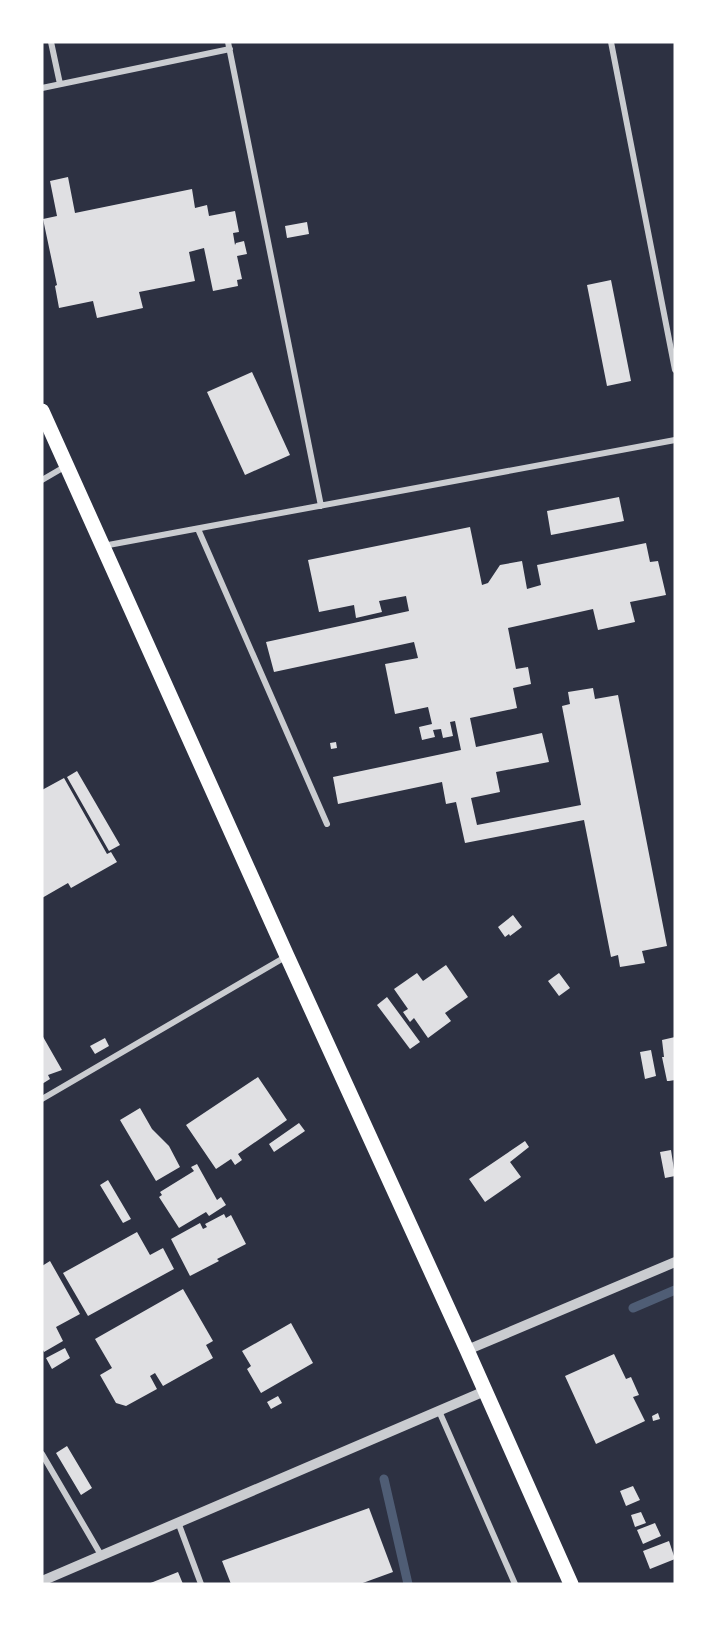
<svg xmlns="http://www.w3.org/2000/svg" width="717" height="1626" font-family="Barlow,sans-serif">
<rect width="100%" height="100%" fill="#2d3142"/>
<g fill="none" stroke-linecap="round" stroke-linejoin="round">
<!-- stream -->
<path stroke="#4f5d75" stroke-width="9" d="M633 1308 675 1290
M384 1479 408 1584"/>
</g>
<!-- building -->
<path fill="#e0e0e3" d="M68 177 75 213 192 189 195 208 207 205 209 216 235 211 239 232 233 233 235 245 236 243 244 241 247 254 237 256 242 279 237 280 238 286 213 291 204 248 189 252 195 281 139 292 143 308 97 318 93 301 59 308 55 286 57 285 43 219 57 216 50 181Z
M307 222 309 234 287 238 285 226Z
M611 280 631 381 607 386 587 285Z
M252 372 290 455 245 475 207 392Z
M619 497 624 521 551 535 547 511Z
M470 527 482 585 488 583 500 565 522 561 527 589 541 585 537 565 646 543 650 562 658 561 666 595 630 602 635 622 598 630 593 609 508 628 516 669 528 667 531 684 513 688 517 708 470 718 476 747 542 733 549 762 496 772 500 792 471 798 477 825 581 805 562 706 570 704 568 692 593 688 595 699 618 695 667 946 642 951 645 963 620 967 618 955 611 957 584 820 465 843 456 802 446 804 442 782 338 804 333 777 461 750 455 721 450 722 453 736 443 738 441 729 433 730 435 737 422 740 419 727 432 724 428 707 395 714 385 664 418 658 414 642 274 672 266 642 409 611 406 596 379 601 382 612 356 618 354 605 319 612 308 560Z
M336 742 337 748 331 749 330 743Z
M77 771 120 845 109 851 67 777Z
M64 778 107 854 111 852 117 862 71 888 68 883 42 898V790Z
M513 915 522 927 510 936 509 934 505 937 498 927Z
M446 965 468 997 445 1013 451 1021 428 1038 414 1018 410 1022 403 1012 408 1009 394 989 417 973 423 981Z
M559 973 570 988 559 996 548 981Z
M387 997 420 1042 410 1049 377 1005Z
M42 1035 62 1070 48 1075 50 1079 42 1084Z
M675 1037V1080L669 1081H667L662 1057H664L662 1040Z
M105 1038 109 1046 95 1054 90 1046Z
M651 1050 656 1076 645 1079 640 1052Z
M258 1077 287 1120 238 1154 242 1160 235 1165 231 1159 216 1169 186 1125Z
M140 1108 152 1129 169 1146 180 1167 156 1181 120 1120Z
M299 1123 305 1131 274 1152 269 1144Z
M525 1141 529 1147 510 1162 521 1177 485 1202 469 1179Z
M671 1150 675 1176 665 1178 660 1152Z
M197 1164 217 1200 221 1197 226 1205 209 1216 206 1212 179 1228 159 1197 162 1195 160 1192 194 1171 191 1167Z
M108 1180 131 1219 123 1223 100 1185Z
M224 1214 226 1218 231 1215 246 1244 217 1259 219 1261 190 1276 171 1239 200 1223 203 1229 207 1227 205 1224Z
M137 1232 150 1255 163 1248 174 1269 88 1316 63 1273Z
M50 1261 80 1314 56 1327 63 1341 44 1352 42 1348V1266Z
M183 1289 213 1341 206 1345 213 1358 163 1386 155 1373 150 1376 157 1389 126 1406 116 1403 100 1375 112 1368 95 1339Z
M291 1323 313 1363 261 1393 247 1369 251 1366 242 1351Z
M65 1348 70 1358 52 1369 46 1358Z
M614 1354 626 1379 631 1377 639 1395 633 1397 645 1421 596 1444 565 1376Z
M278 1396 282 1403 271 1409 267 1402Z
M658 1413 660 1419 653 1421 652 1416Z
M67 1446 92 1488 81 1495 56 1453Z
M633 1486 640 1500 626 1506 620 1491Z
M369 1508 393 1572 360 1584H231L222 1561Z
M641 1512 646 1523 635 1527 631 1515Z
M655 1523 661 1536 643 1544 637 1530Z
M669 1541 675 1559 650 1569 643 1551Z
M178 1572 183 1584H148Z"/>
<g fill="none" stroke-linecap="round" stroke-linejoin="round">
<!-- minor -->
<path stroke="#caccd0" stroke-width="6" d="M51 42 60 84
M228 42 321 506
M611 42 675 370
M42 88 230 49
M42 480 66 466
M198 529 327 824
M103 546 675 440
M42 1099 287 956
M439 1411 515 1584
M42 1454 101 1555
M178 1522 201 1584"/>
<!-- tertiary -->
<path stroke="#caccd0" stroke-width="10" d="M467 1350 675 1262
M42 1581 485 1391"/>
<!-- primary -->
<path stroke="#fff" stroke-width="15" d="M42 411 287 956 467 1350 571 1584"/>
</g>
<!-- border -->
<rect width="717" height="1626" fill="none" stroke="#ffffff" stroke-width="87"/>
</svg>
